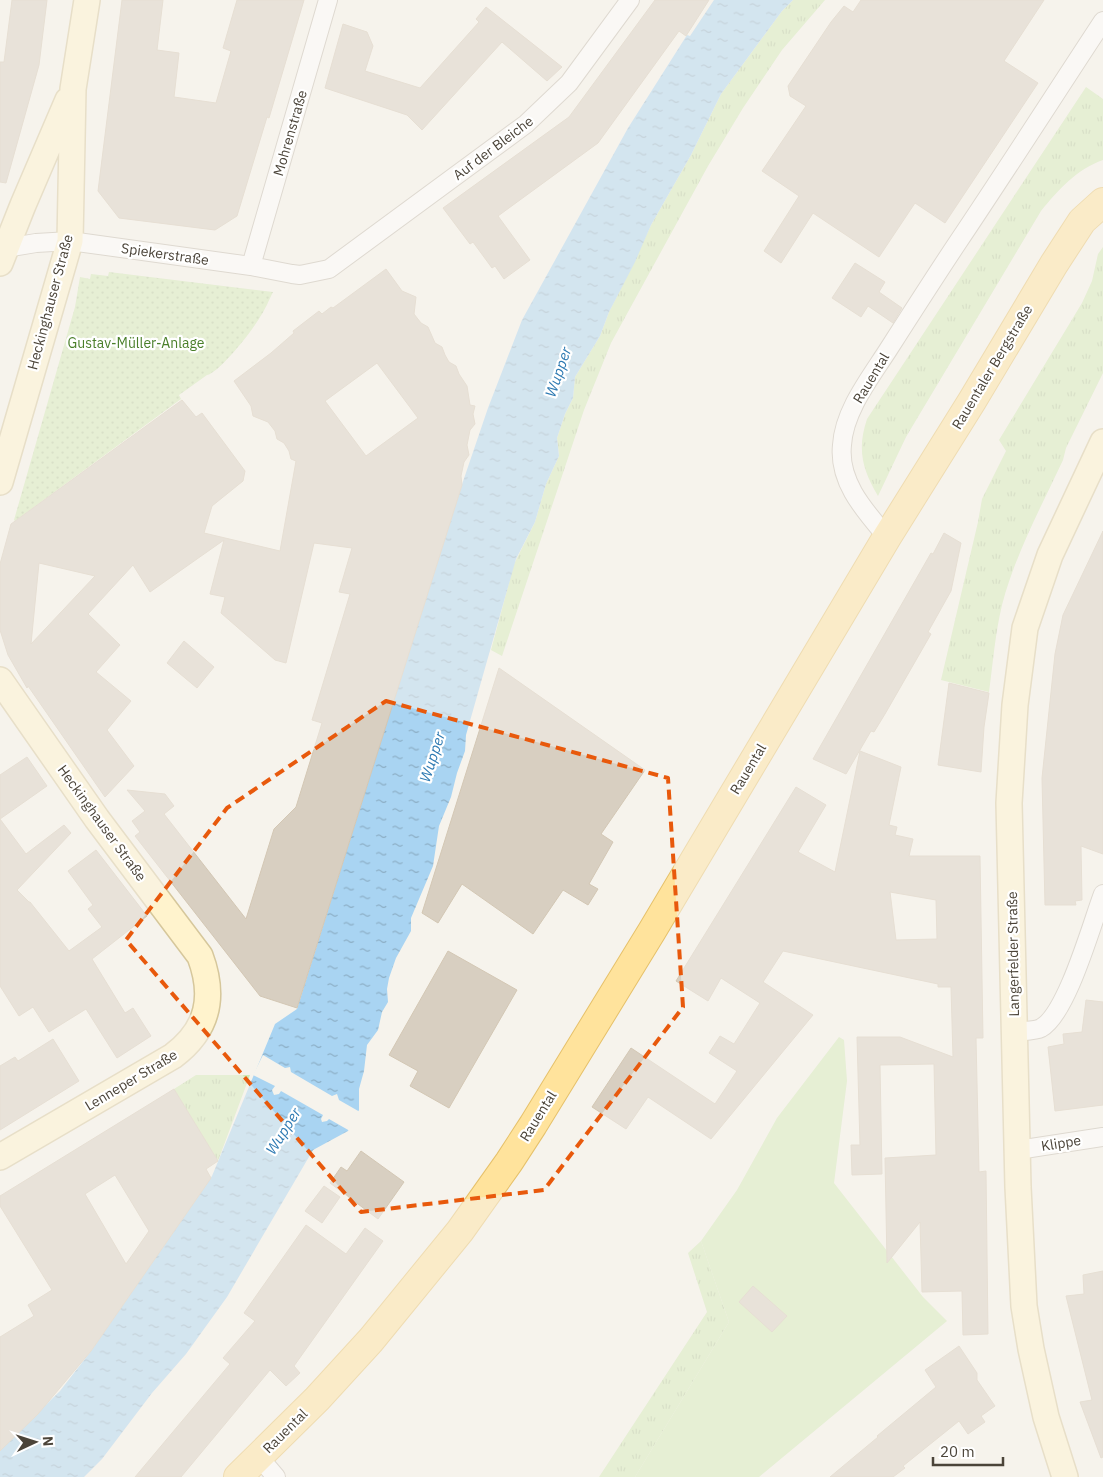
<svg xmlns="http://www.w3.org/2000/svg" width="1103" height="1477" font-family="'IBM Plex Sans',sans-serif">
<defs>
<pattern id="grass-tufts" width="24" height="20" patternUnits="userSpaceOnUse" patternTransform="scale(1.25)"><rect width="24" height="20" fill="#d2eab5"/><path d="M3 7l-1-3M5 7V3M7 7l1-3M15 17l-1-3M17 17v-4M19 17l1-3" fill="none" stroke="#b6ca9c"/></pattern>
<pattern id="park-dots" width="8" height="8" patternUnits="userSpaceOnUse" patternTransform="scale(1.25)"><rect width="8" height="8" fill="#d2eab5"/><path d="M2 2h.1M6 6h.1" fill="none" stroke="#b6ca9c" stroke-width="1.8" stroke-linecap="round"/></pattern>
<pattern id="water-ripples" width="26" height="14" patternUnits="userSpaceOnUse" patternTransform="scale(1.25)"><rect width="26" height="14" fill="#a9d4f2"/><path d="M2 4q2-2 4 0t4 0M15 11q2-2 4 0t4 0" fill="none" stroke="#8caec5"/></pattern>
</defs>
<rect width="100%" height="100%" fill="#f6f3ec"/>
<!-- grass -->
<path fill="url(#grass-tufts)" d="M793 0H825L782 50 743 108 708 166 611 343 584 410 502 656 491 650 514 564 535 522 546 484 559 456 557 438 565 414 573 398 575 377 600 336 609 312 634 262 651 225 691 155 721 94 782 11Z
M1086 87 1103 99V160C1077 169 1058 190 1041 211L906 437 878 496C862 469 857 449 867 419Z
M1103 247V373L1066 448 1063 460C1041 507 1015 555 1002 605 995 634 993 663 989 692L941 680 978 522 982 499 1006 451 999 440 1082 303 1092 281 1098 254Z
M196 1075H250L218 1161 174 1089Z
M701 1241 729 1322 635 1477H599L707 1312 688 1253Z"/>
<!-- park -->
<path fill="url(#park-dots)" d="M109 272 273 292C269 300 265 310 260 317 253 330 219 373 207 375L179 395 181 399 15 521 14 520 75 307 80 277 90 279 91 274 108 276Z"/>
<!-- garden -->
<path fill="#d2eab5" d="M839 1037 844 1040 847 1081 834 1183 923 1297 947 1321 759 1477H635L729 1322 701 1241 737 1190 777 1118Z"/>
<!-- water -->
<path fill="url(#water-ripples)" d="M714 0H793L782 11 721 94 691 155 651 225 635 262 609 312 600 336 575 377 573 398 565 414 557 438 559 456 546 484 535 522 516 559 466 735 465 751 457 773 451 797 439 826 433 866 411 918V931L396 958 389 978 387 989 388 1002 382 1012 378 1030 367 1045 364 1071 359 1089V1110L348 1131 313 1150 227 1297 186 1354 152 1393 102 1459 84 1477H0V1450L60 1391 91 1351 212 1176 275 1024 297 1009 456 502 488 408 522 320 628 128 687 35 690 36Z"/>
<!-- pier -->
<path fill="#f6f3ec" d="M263 1055 285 1068 290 1067 291 1072 332 1096 337 1094 339 1100 360 1112 350 1131 329 1119 327 1121 322 1122 321 1119 323 1115 281 1091 279 1094 274 1095 272 1090 275 1086 253 1075Z"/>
<!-- building -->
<path fill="#d8cfc1" stroke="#d3c7b4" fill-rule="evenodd" d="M12 0H47L39 65 6 183 0 182V62H4Z
M122 0H163L157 50 179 53 174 97 216 103 231 51 223 48 237 0H304L269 118 267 117 237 216 215 230 119 218 98 191Z
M655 0H709L686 36 679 31 598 143 498 216 530 260 504 279 495 266 492 268 473 242 470 244 443 208 569 117Z
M861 0H1044L1004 61 1038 83 945 223 915 203 879 257 813 213 781 263 764 251 799 196 762 171 806 106 790 96 788 86 831 22 844 6 853 12Z
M486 7 562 67 547 81 502 42 422 130 407 115 325 88 343 24 367 32 373 46 365 71 420 88 479 22 476 19Z
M855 263 885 282 879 292 902 308 893 323 868 306 861 317 832 298Z
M386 269 402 291 416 297 414 314 421 323 428 327 435 343 442 347 445 355 449 362 456 366 459 374 467 386 470 405 475 406 473 414 475 424 470 430 467 445 469 455 464 462 461 476 462 485 297 1008 260 996 135 836 140 832 132 821 145 811 127 790 165 794 174 806 164 814 246 919 274 829 296 807 322 723 312 720 350 594 339 592 352 548 314 543 286 663 275 660 221 613 225 597 210 594 224 540 150 592 133 565 88 614 120 645 96 672 131 701 107 730 134 766 105 797 28 686 27 688 8 655 0 630V564L11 524 182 400 196 417 202 413 245 471 243 481 212 506 204 533 280 551 296 461 291 459 289 451 284 443 277 439 275 431 268 422 253 416 251 406 234 381 271 353 294 333 293 331 319 311 322 314 331 307 333 308ZM377 363 418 418 366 456 325 401ZM39 563 95 576 31 644Z
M1103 531V854L1081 846 1082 900 1075 901 1076 905H1045L1042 778 1055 654 1063 615Z
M944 533 961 543 951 591 928 632 931 634 885 714 874 732 871 731 846 774 813 759 931 553 933 554Z
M184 641 214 667 197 688 167 663Z
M499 668 645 770 601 834 613 842 589 884 598 889 588 905 563 890 533 934 462 884 438 923 422 913Z
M949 683 989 693 984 727 981 772 938 765Z
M860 751 901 767 889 825 897 827 895 835 913 839 909 856H980L983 1038H976L979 1172 986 1171 988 1334 963 1335 962 1291 922 1292 920 1222 887 1263 885 1158 936 1155 934 1064 880 1065 882 1174 852 1175 851 1145H860L857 1037H900L953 1057 951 987H938V984L783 951 763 982 813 1015 711 1139 648 1097 626 1129 592 1107 631 1048 715 1104 737 1071 709 1053 720 1036 734 1044 760 1003 721 978 708 1001 676 981 796 787 826 805 798 852 835 872ZM890 892 936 900 937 939 896 940Z
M27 757 47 786 0 819V775Z
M0 819 26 854 64 825 71 833 17 890 29 902H30L69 951 102 927 88 909 93 905 68 871 96 850 147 916 92 959 125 1013 133 1008 151 1036 117 1058 86 1009 49 1032 33 1007 19 1016 0 986Z
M448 951 517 990 449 1108 410 1086 418 1071 389 1055Z
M1086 1000 1103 1002V1105L1055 1111 1048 1047 1064 1044 1063 1034 1082 1032Z
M53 1039 79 1081 0 1130V1066L15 1057 18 1061Z
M174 1089 218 1161 206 1169 211 1178 91 1351 38 1414 0 1451V1337L34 1316 28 1305 52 1290 0 1206V1196ZM115 1175 149 1231 126 1264 85 1194Z
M361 1151 404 1182 378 1219 330 1183 341 1167 347 1171Z
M324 1186 340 1197 322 1223 305 1211Z
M306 1225 346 1254 365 1228 383 1241 294 1366 300 1373 286 1386 270 1370 181 1477H135L230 1364 223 1358 255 1321 244 1313Z
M1103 1271V1457L1101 1458 1080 1402 1092 1400 1066 1296 1084 1294 1083 1275Z
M753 1286 787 1316 772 1332 739 1302Z
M959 1346 977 1373V1380L995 1406 981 1416 985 1422 968 1434 959 1421 903 1466 905 1468 893 1477H830L878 1437 877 1436 936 1387 925 1370Z"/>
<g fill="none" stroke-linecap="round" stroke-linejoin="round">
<defs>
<path id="minor" d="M0 249 36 243 70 241 251 266 292 274 300 275 329 269 526 124 569 83 630 0
M251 266 328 0
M887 537C865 511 838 482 842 445 844 411 870 378 888 350 911 314 934 278 958 242 1007 169 1055 94 1103 21
M1015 1032C1023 1031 1035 1031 1041 1028 1067 1014 1092 923 1103 894
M1018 1150 1103 1137
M259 1457 276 1477"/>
<path id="secondary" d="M0 263 23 205 68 100
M0 482 70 241 73 89 87 0
M0 680 97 819 200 956C215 996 209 1029 173 1056L0 1157
M1065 1477 1046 1417 1031 1349 1024 1306 1018 1187 1009 803 1015 705 1025 628 1050 555 1103 442"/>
<path id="primary" d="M238 1477 317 1399 371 1340 460 1231 509 1162 533 1125 652 931 887 537 972 401 1054 264 1082 221 1103 202"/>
</defs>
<!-- minor casing -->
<use href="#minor" stroke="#c2bbae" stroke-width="20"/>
<!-- secondary casing -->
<use href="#secondary" stroke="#d6c79b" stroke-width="28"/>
<!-- primary casing -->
<use href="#primary" stroke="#e6c16a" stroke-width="30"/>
<!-- minor -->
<use href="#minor" stroke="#fff" stroke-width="18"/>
<!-- secondary -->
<use href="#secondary" stroke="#fff3cd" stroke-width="25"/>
<!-- primary -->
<use href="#primary" stroke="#ffe39c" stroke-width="28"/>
</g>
<!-- marked area -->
<path d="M0 0H1103V1477H0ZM386 701 668 778 683 1007 544 1190 361 1212 126 940 227 808Z" fill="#f6f3ec" fill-opacity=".55" fill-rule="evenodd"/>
<path fill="none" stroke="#e8590c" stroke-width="4" stroke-dasharray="10 6" stroke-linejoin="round" d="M386 701 668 778 683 1007 544 1190 361 1212 126 940 227 808Z"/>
<g text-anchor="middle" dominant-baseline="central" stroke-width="4.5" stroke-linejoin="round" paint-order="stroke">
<!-- street labels -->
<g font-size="14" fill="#4b4439" stroke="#fff">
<text transform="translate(290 133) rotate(-74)">Mohrenstraße</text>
<text transform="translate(493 148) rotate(-37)">Auf der Bleiche</text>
<text transform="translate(165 254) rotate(8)">Spiekerstraße</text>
<text transform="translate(50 302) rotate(-75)">Heckinghauser Straße</text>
<text transform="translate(992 367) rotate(-59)">Rauentaler Bergstraße</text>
<text transform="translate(871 378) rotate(-59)">Rauental</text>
<text transform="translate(748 769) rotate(-59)">Rauental</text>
<text transform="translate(102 823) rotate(54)">Heckinghauser Straße</text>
<text transform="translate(1013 954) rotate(-91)">Langerfelder Straße</text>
<text transform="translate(131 1080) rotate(-31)">Lenneper Straße</text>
<text transform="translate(538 1116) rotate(-58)">Rauental</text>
<text transform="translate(1061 1143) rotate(-9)">Klippe</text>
<text transform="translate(285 1431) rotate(-45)">Rauental</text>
</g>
<!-- park labels -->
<g font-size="14" fill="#4a7f2a" stroke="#fff">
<text x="136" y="343">Gustav-Müller-Anlage</text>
</g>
<!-- water labels -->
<g font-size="15" font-style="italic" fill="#2e7ab2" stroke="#fff">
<text transform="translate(558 372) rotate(-71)">Wupper</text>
<text transform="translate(432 757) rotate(-72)">Wupper</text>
<text transform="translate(283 1131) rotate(-58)">Wupper</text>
</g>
</g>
<!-- north arrow -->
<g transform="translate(35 1442) rotate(86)" stroke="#ffffff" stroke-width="4" paint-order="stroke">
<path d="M0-4L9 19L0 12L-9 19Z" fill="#4b4439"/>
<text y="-8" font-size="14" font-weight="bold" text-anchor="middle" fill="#4b4439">N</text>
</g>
<!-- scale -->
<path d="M933 1457v8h70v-8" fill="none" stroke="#4b4439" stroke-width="2.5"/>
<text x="940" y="1457" font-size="15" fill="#4b4439" stroke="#ffffff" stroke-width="4" paint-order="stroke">20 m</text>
</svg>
